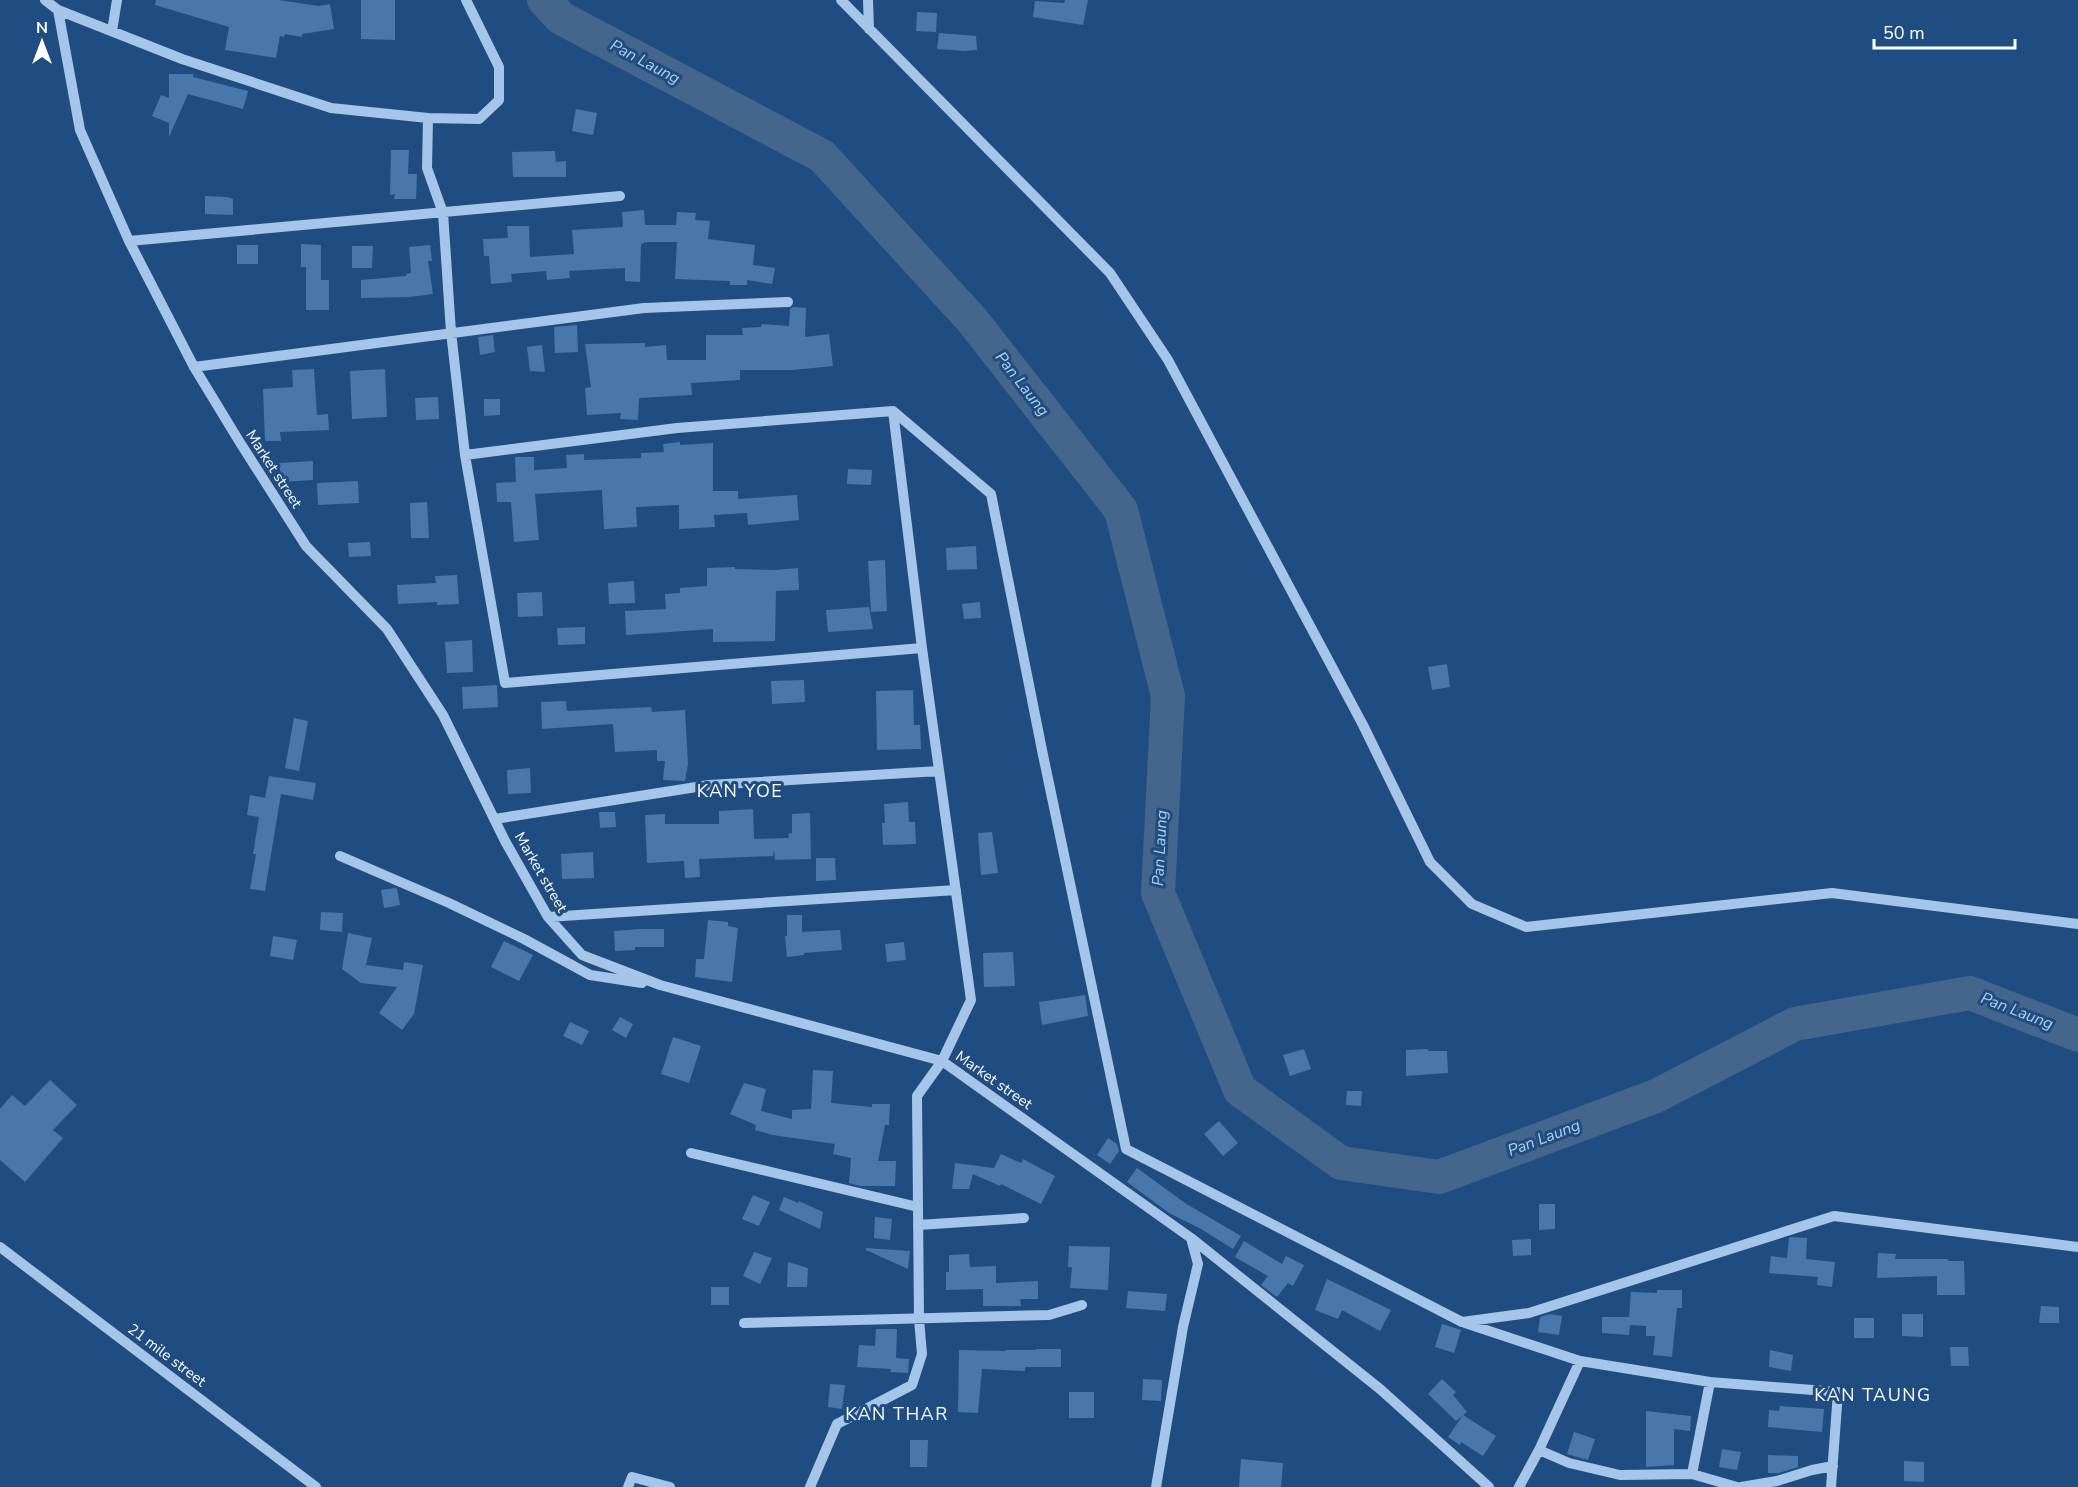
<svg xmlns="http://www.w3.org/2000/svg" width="2078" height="1487" font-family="'Nunito Sans',sans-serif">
<rect width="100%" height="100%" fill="#1f4d81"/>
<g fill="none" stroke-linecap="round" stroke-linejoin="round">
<!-- river -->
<path stroke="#44668c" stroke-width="34" d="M544 0 561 18 822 156 972 320 1121 510 1168 696 1158 893 1240 1090 1341 1163 1439 1177 1656 1096 1795 1024 1970 993 2078 1035"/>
</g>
<!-- building -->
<path fill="#4777ab" d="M156 0H278L319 6 330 4 334 29 302 34V37L285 34 284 37 280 36 276 58 225 50 229 27 155 5Z
M361 0H395V40L361 39Z
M1065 0H1088L1083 25 1033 17 1035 1 1064 3Z
M917 12 937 13 936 32 916 31Z
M939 33 976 36 977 50 964 51 937 49Z
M169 74H193V77L248 91 243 109 188 94 169 137V123L152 116 161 95 169 98Z
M576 109 597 113 593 135 572 131Z
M391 150H409L408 174H417L416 199H394L395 194 390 195Z
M555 151 556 162 566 161V177H513L512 152Z
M205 196 227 197 233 199V215L205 214Z
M644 210 645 225H676L677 212 696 213 695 220 710 221 708 239 755 245 753 265 775 268 772 284 747 280V285H730V281L675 279 677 242H646L641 244 640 282 625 281V268L569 271 570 278 547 280 546 271 511 274 512 282 491 284 489 256H484L483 239 508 238 507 226H529L530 257 574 254 572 230 623 227 622 212Z
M301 244 321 245V280H329V310H306V267H301Z
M237 245H258V264H237Z
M430 245 432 261H428L433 294 409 297 361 298V280L406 276V274L411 273 409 247Z
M352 246H373L372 268H352Z
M793 307 806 308 805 337 829 334 833 366 793 370H740V380L691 383 692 395 639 398 638 420 620 419 621 413 587 415 585 388 591 387 585 344 645 343V347L666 345 667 360H706V335H743L742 328 761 327 762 324 789 326 790 309Z
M577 325 578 352 555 353 554 327Z
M493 335 495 352 480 355 478 337Z
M542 345 545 372 530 371 527 347Z
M314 369 317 415 328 414 329 430 280 432 281 441H265L263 389 293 387 292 370Z
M385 369 387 417 352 419 350 371Z
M438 397 439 419 416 420 415 398Z
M484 399H500V415L484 416Z
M680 442V445L713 443V491H738V499L797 495 799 520 748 525 747 513 714 515 715 527 679 529V505L636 507 637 527 604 529 602 490 535 494 539 540 514 542 511 502H497L496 483 516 482 515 457H534V470L567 468 566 455 584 454V460L641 458V453L664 452 663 444Z
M313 461V480L280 482 279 463Z
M848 469 872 470 871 485 847 484Z
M358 481 359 503 318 505 317 483Z
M427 502 429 538H411L410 503Z
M370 542 371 556 349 557 348 543Z
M976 546 977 569 947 570 946 548Z
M885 560 887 611 871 612 868 561Z
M735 567V569L775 570 798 568 799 590 776 591 775 641 713 642V629L626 635 625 611 666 609 665 594 680 593V588L707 586V568Z
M457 575 459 604 437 605V602L398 604 397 585 436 583 435 576Z
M634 581 635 603 609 604 608 583Z
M542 592 543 616 518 617 517 593Z
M980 602 981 618 964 619 962 604Z
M869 607 873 629 828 632 826 610Z
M585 627V644L558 645 557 628Z
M472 640 473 672 447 673 445 642Z
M1447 664 1450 687 1432 690 1428 667Z
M804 680 805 702 772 704 771 681Z
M497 685 498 707 463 709 462 687Z
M913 690 914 725H920L921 749 877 750 876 691Z
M566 701 567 711 651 707 652 712 685 710 688 764 685 781 663 780 665 761H657V750L615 752 613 724 542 729 541 702Z
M294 718 308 721 299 771 285 768Z
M530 768 531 793 508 794 507 770Z
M269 776 316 783 313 800 281 794 265 891 250 889 256 854H253L259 817 247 815 250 795 265 798Z
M908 802 909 822H915L916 844 883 845 882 823H885L884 804Z
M753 809 754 839 789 838 788 834 792 833V814L810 813 811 859 775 860 774 850 773 856 699 859 700 877 685 878 684 861 647 863 645 815 665 814V824H719V811Z
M599 812H615L616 827 600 828Z
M992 832 998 873 981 875 978 833Z
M593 852 594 878 562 879 561 854Z
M816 858H835L836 880 816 881Z
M395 888 397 889 400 905 384 908 381 890Z
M321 912 343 913 342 932 320 930Z
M787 915H802V932L840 930 842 950 804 953V955L787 957 785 936H787Z
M708 920 728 922V926L738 928 732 982 695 977 696 959H704Z
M639 929H664V947H635V950L615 951 614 931Z
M348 933 372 938 366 965 403 970 404 962 423 965 414 1014 402 1030 379 1013 397 987 361 983 342 969Z
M273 936 297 940 293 960 270 956Z
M504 941 533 955 519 981 491 967Z
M904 942 906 960 887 962 885 944Z
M1013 952 1015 986 984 987 983 953Z
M1085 995 1088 1016 1042 1025 1039 1002Z
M620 1017 633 1024 626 1038 612 1030Z
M570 1022 589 1031 582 1045 563 1036Z
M673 1037 701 1046 689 1083 661 1074Z
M1304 1049 1311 1069 1290 1076 1283 1055Z
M1428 1049V1051H1447L1448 1073 1406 1076V1050Z
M813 1070 833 1071 831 1103 872 1107V1104H890L889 1125H885L878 1161H896L895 1186H860L849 1183 851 1158 833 1154 835 1144 772 1135 755 1130 756 1125 730 1114 744 1083 766 1089 761 1111 792 1119V1110L811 1109Z
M50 1080 77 1105 53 1130 63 1138 25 1182 0 1160V1109L12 1095 25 1106Z
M1347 1091H1362L1361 1106 1346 1105Z
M1219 1121 1238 1143 1223 1156 1204 1134Z
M1108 1138 1117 1144 1119 1151 1110 1164 1097 1155Z
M1001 1154 1021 1163 1023 1159 1055 1176 1041 1204 1001 1184 1000 1186 973 1174 969 1189H952L955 1163 994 1168Z
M1137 1168 1185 1203 1241 1236 1233 1249 1201 1229 1169 1213 1127 1182Z
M753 1195 770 1202 759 1226 742 1219Z
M784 1197 798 1203 799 1201 823 1212 820 1229 779 1210Z
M1539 1204H1555V1229L1539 1230Z
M875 1217 892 1219 890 1240 874 1238Z
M1792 1237 1807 1238 1806 1259 1835 1262 1832 1287 1817 1285 1818 1277 1769 1273 1771 1256 1787 1258 1789 1238Z
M1531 1239V1255L1513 1256 1512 1240Z
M1244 1241 1282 1264 1286 1256 1304 1265 1293 1286 1288 1283 1277 1297 1261 1285 1268 1276 1235 1257Z
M1069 1246 1110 1247 1108 1290 1070 1288 1072 1267H1068Z
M866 1248 910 1251 908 1269 866 1250Z
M754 1252 772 1258 760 1284 743 1276Z
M1878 1253 1896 1254 1895 1259H1948V1261H1964L1965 1295H1937V1276L1877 1278Z
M969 1254 970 1267 996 1266V1283L1038 1281V1299H1020L1021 1306H983V1289L946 1290V1272H949V1255Z
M788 1262 808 1268 807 1287H787Z
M1327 1279 1391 1310 1380 1331 1342 1310 1338 1319 1315 1310Z
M711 1287H729V1305H711Z
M1657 1290H1682V1308H1677L1672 1357 1653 1355 1655 1336H1646V1326L1630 1325 1629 1335 1602 1333V1317H1629L1631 1292 1657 1293Z
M1128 1291 1167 1294 1165 1311 1126 1308Z
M2041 1306 2059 1307V1323H2039Z
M1550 1314 1562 1316 1559 1335 1538 1332 1540 1317Z
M1902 1314H1923V1337L1902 1336Z
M1854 1318H1874V1338H1854Z
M1442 1324 1461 1330 1454 1353 1435 1347Z
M876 1329H897L896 1358 909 1359 908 1373 890 1372 891 1369 857 1367 859 1345 875 1346Z
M1950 1347H1968L1969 1366H1951Z
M1036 1349H1061V1367H1025V1371L982 1369 978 1413 958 1412 959 1350 1006 1351V1350H1036Z
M1770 1350 1793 1355 1791 1371 1769 1367Z
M1143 1379 1162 1380 1161 1401 1142 1400Z
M1442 1379 1456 1392 1453 1395 1467 1412 1456 1421 1428 1394Z
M830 1384 845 1385 842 1409 828 1407Z
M1069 1392H1094V1418H1069Z
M1780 1406 1824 1409 1822 1432 1768 1427 1769 1410 1779 1411Z
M1646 1411 1691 1416 1690 1431 1674 1429V1465L1646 1467Z
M1463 1415 1496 1436 1483 1456 1461 1442 1460 1445 1448 1437Z
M1574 1432 1595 1439 1588 1460 1567 1454Z
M910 1440H928L927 1467H910Z
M1722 1449 1741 1452 1737 1470 1719 1467Z
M1768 1455 1798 1456V1467L1779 1473H1768Z
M1241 1459 1283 1463 1281 1487H1239Z
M1904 1461 1924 1462V1482L1904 1481Z"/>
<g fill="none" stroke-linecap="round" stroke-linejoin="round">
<!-- minor -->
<path stroke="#a5c6e9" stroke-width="10" d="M45 0 58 10 80 130 129 241 194 367 239 441 306 546 387 629 443 715 505 841 548 917 582 955 660 985 942 1061 1191 1238 1380 1389 1489 1487
M841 0 1110 273 1168 360 1363 725 1430 862 1472 904 1526 927 1832 893 2078 924
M868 0 869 29
M58 10 182 59 331 108 428 118 427 168 443 213 451 332 465 455 677 428 893 411 922 648 971 1000 942 1061 917 1096 919 1319 922 1354 912 1385 837 1424 810 1487
M112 31 117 0
M428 118 479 119 499 100V67L466 0
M129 241 620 196
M194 367 644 308 788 302
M893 411 991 494 1043 755 1126 1149 1462 1322 1529 1313 1834 1216 2078 1247
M465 455 505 683 922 648
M495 819 709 785 939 771
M340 856 449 903 524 939 590 975 642 983
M548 917 956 890
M691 1153 918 1207
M918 1225 1024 1218
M0 1247 316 1487
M744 1323 1049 1315 1082 1305
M1465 1323 1580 1361 1710 1382 1838 1392 1831 1487
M1710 1382 1692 1474 1737 1487
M1539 1450 1569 1463 1620 1475 1692 1474
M628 1487 632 1477 670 1487
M1156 1487 1183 1327 1198 1264 1191 1238
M1519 1487 1539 1450 1580 1361
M1741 1487 1777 1481 1812 1470 1833 1466"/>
</g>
<g text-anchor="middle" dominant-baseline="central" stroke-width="6" stroke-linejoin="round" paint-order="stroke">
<!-- street labels -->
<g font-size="15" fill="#fff" stroke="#1f4d81">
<text transform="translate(274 469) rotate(57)">Market street</text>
<text transform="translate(541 872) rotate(60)">Market street</text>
<text transform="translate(994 1080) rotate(35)">Market street</text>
<text transform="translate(167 1355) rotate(37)">21 mile street</text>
</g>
<!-- water labels -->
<g font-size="16" font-style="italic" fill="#b0d0f0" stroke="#1f4d81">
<text transform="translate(645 62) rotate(28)">Pan Laung</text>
<text transform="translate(1022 384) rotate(52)">Pan Laung</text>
<text transform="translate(1160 848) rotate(-87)">Pan Laung</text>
<text transform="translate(2017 1011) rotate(21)">Pan Laung</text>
<text transform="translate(1544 1138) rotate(-21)">Pan Laung</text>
</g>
<!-- quarter labels -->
<g font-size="18" letter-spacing="1.5" fill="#fff" stroke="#1f4d81">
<text x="740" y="791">KAN YOE</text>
<text x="1873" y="1395">KAN TAUNG</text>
<text x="897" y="1414">KAN THAR</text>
</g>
</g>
<!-- north arrow -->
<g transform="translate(42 42)" stroke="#1f4d81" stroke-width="4.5" paint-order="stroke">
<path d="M0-4.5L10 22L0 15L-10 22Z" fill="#ffffff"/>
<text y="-9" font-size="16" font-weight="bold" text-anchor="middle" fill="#ffffff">N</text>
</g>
<!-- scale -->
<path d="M1874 39v9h141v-9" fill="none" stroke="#ffffff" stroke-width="3"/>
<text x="1883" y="39" font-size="18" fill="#ffffff" stroke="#1f4d81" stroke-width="4.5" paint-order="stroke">50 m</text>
</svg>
